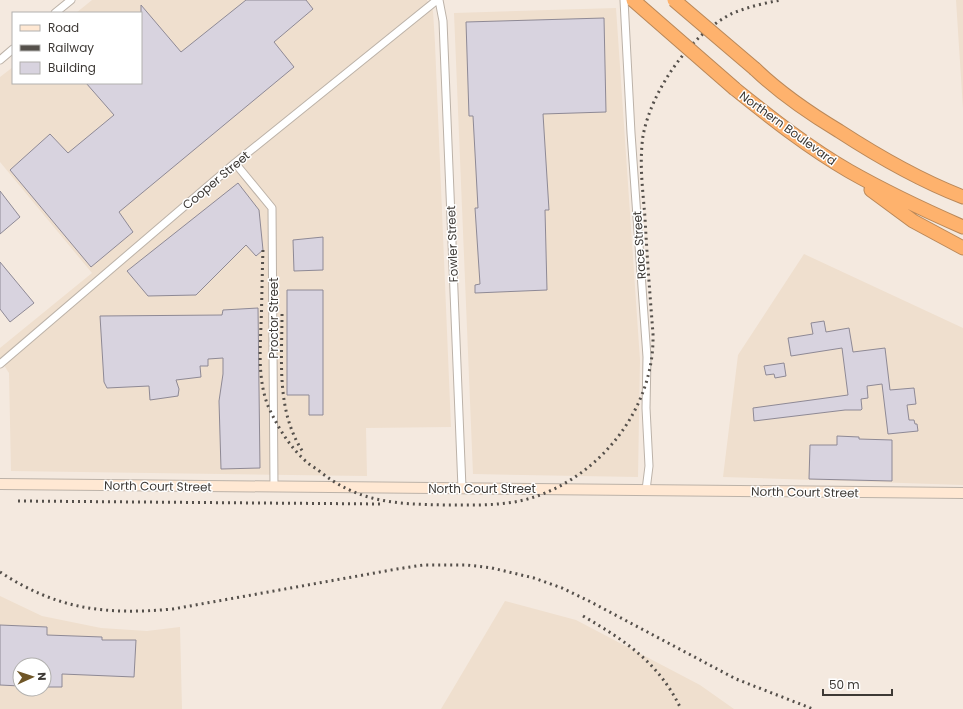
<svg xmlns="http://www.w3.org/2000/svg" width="963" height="709" font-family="Poppins,sans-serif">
<rect width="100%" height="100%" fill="#f4e9df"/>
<!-- built -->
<path fill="#efdfce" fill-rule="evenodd" d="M92 0H427L433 11 435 44 451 427 366 428 367 476 11 471 9 373 0 359V348L92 273 0 162V77L13 67V83H141V13H76Z
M956 0H963V109Z
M616 8 640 360 638 477 473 474 454 13Z
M804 254 963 328V485L723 477 738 355Z
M0 596 42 616 101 628 147 631 180 627 182 709H0ZM20 665H44V689H20Z
M505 601 576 620 700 685 734 709H441Z"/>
<!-- building -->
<path fill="#d8d3df" stroke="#8e8995" d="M246 0H306L313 9 274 42 294 67 119 212 133 232 91 267 10 170 50 134 68 153 114 115 86 83H141V5L181 52Z
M604 18 606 112 543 114 549 210H545L547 290 475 293V285L480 284 475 208H478L473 116H469L466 22Z
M238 183 259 210 263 250 256 256 246 245 196 295 148 296 127 271Z
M0 191 20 217 0 234Z
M323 237V270L294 271 293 240Z
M0 262 34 303 10 322 0 309Z
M287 290H323V415H309V395H287Z
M258 308 260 468 221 469 219 401 223 374V358L208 359V366H200L201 377 176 380 179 389 178 396 150 400 149 386 107 388 104 382 100 316 222 315 223 310Z
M824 321 826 332 849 328 853 352 885 348 890 390 914 388 916 404 907 405 909 420H914L915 424H917L918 431 888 434 882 384 867 386 868 398 861 399 862 409 861 410H845L754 421 753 408 848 395 842 348 791 356 788 338 813 334 811 323Z
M784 363 786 376 775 378 774 374 766 375 764 366Z
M837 436 859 437V439L892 440V481L809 479 810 445H837Z
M0 625 47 627V635L102 637V640H136L134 677 62 674V687H44V665H20V686L0 685Z"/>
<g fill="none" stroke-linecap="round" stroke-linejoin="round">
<defs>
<path id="street" d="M439 0 443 21 462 488
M624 0 631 133 647 357 646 408 649 466 646 490
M55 13 71 0
M0 60 13 49
M235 163 272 208 274 487
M0 364 235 163 437 0"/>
<path id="secondary" d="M0 484 963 493"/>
<path id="highway" d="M755 69C781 94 809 113 839 131 879 157 919 180 963 197
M735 89C771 118 809 148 849 171 886 192 924 210 963 227
M871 190 913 221 963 248"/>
</defs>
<!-- street casing -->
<use href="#street" stroke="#bcb2a8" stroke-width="9"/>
<!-- secondary casing -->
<use href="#secondary" stroke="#bcb2a8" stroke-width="12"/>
<!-- highway casing -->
<use href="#highway" stroke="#ba8859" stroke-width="15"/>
<!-- street -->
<use href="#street" stroke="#fff" stroke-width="7"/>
<!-- secondary -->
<use href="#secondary" stroke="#ffe8d3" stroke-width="10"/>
<!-- highway -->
<use href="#highway" stroke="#feb26d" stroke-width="13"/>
<!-- rail -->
<path stroke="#55504b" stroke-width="3" stroke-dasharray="2 4" stroke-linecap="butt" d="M263 250C262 275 262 300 261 325 260 352 258 380 268 406 278 428 291 449 309 464 312 466 315 468 318 470 358 503 396 504 446 505 472 505 499 506 524 500 598 481 655 409 653 334 650 295 647 257 645 218 643 191 639 164 643 136 651 91 690 35 731 14 747 7 765 3 781 0
M282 314C282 361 276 411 303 452
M18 501 382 504
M0 572C58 610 106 615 173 609L397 569 423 565H467L492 568 534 578 562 588 589 601 736 679 813 709
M583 616C626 641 659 663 681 709"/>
<defs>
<path id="highway-bridge" d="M633 0 735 89
M674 0 755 69"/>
</defs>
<!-- highway-bridge casing -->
<use href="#highway-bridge" stroke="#ba8859" stroke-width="15" stroke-linecap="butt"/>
<!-- highway-bridge -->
<use href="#highway-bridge" stroke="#feb26d" stroke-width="13"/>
</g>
<g text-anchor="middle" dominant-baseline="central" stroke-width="3" stroke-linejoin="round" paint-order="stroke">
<!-- street labels -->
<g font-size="12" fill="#3d3935" stroke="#fff">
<text transform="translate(788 128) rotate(36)">Northern Boulevard</text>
<text transform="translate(216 180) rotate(-40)">Cooper Street</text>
<text transform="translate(452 244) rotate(-92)">Fowler Street</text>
<text transform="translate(639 245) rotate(-94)">Race Street</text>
<text transform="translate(273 318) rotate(-90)">Proctor Street</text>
<text transform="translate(158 486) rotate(1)">North Court Street</text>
<text x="482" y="488">North Court Street</text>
<text transform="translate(805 492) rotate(1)">North Court Street</text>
</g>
</g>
<!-- legend -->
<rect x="12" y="12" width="130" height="72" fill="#ffffff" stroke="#b1b0ae"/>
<rect x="20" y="25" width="20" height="6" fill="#ffe8d3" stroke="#b1b0ae"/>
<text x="48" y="32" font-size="12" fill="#3d3935">Road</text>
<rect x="20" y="45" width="20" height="6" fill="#55504b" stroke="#b1b0ae"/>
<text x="48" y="52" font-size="12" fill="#3d3935">Railway</text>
<rect x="20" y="62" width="20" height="12" fill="#d8d3df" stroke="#b1b0ae"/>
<text x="48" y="72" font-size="12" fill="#3d3935">Building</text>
<!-- north arrow -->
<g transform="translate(32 677) rotate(87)"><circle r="19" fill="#ffffff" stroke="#b1b0ae"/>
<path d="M0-3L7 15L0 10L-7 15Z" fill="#6f5627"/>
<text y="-6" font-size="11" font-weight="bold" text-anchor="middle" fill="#3d3935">N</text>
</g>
<!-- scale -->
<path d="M823 689v6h69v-6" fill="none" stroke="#3d3935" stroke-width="2"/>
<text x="829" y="689" font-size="12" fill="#3d3935" stroke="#ffffff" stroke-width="3" paint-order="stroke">50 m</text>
</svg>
